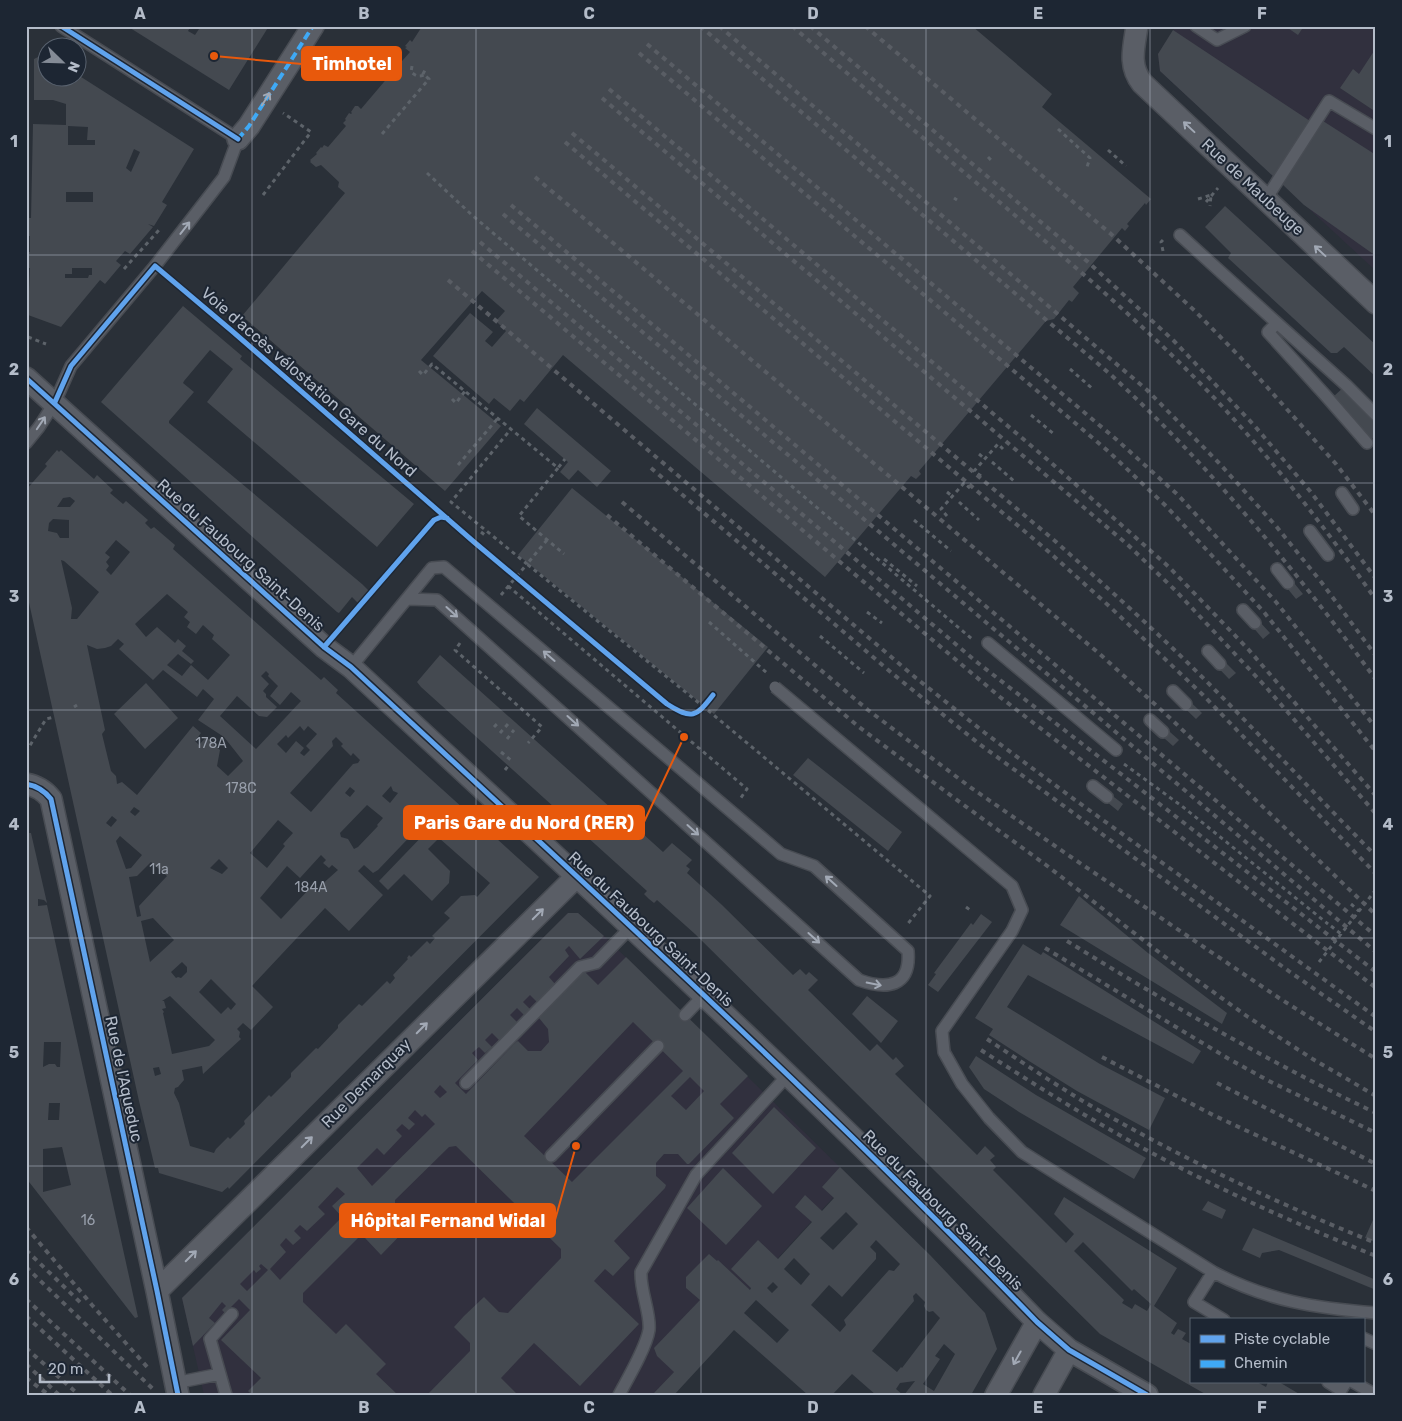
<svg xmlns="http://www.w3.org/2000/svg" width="1402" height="1421" font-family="Rubik,sans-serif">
<rect width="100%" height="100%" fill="#2a3038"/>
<!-- medical -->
<path fill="#31303e" d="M1176 26H1376V271L1160 71 1158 54Z
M568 913H578L604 936 851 1178 653 1395H204L182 1298Z"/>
<!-- building -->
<path fill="#444950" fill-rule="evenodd" d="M127 26H191L188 31 195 35 201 26H269L229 90Z
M431 26H972L1052 94 1042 107 1151 199 1146 205 1145 203 1127 224 1129 226 1125 231 1122 228 1073 287 1079 293 1072 302 1069 300 1054 319 1046 321 919 471 921 474 916 479 911 476 825 577 563 355 524 402 520 399 510 411 494 398 489 404 433 356 470 313 493 332 485 341 492 347 506 331 496 321 505 311 482 291 421 360 501 426 445 491 242 316 345 193 338 187 339 182 321 165 316 167 310 162 311 161 310 160 317 154 316 153 321 147 322 148 324 145 328 147 346 126 343 123 346 120 345 119 349 113 351 114 352 113 351 112 355 106H358L361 109 395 69 410 52 405 48 407 47 405 46 410 40 412 42 421 28 423 29 425 27 429 29Z
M1285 26H1304L1298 35Z
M1173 30 1310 121 1274 177 1160 71 1158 54Z
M1376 48V112L1340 88 1353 69 1359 74Z
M44 54 48 57V78H78V75L194 149 162 202 167 205 154 226 148 224 153 227 130 254 125 251 116 261 121 265 105 284 100 280 61 327 28 315 30 268H26V252H30V236H26V218H31L33 124 66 125V104L53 100H34V59ZM68 126 88 127 87 140H95V145H68ZM134 149 140 152 131 172 126 168ZM66 192H93V202H66ZM72 268H92V275H89L88 278H65V274H72Z
M1323 121 1376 155V256L1304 205 1282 184Z
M1225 206 1376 345V377L1344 347 1337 353H1331L1228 258 1231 253 1205 227Z
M183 306 242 356 240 359 414 504 377 547 207 402 233 369 210 350 184 381 183 383 194 392 169 421V423L362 584 370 592 359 604 352 597 339 613 337 612 101 402Z
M1345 386 1376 424V436L1369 441 1333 397Z
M537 408 611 471 597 487 578 470 569 480 560 472 568 462 524 424Z
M57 450 59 452 61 450 94 479 97 475 113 490 110 493 123 504 126 501 148 520 145 523 151 529 154 527 175 545 173 549 321 680 324 677 338 690 336 693 539 877 229 1189 228 1187 222 1192 159 1173 158 1168H155L139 1101 26 589V490L47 466 45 464ZM70 497 75 501 70 507H57L63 498ZM53 519 69 520V538H60L57 533 48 531 49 523ZM116 540 130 552 111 575 106 570 109 566 106 562 110 557 105 553ZM61 560 64 561 99 592 77 619H71L72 608ZM167 594 188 612 184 617 190 622 187 627 196 634 203 625 214 635 212 639 230 655 208 680 191 665 182 676 167 665 178 654 191 664 194 661 182 651 186 646 178 639 175 643 157 627 146 637 135 624ZM118 639 124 644 119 649 153 680 163 670 197 697 203 689 214 699 198 720 224 737 243 761 228 776 217 766 220 750 206 737 199 745 195 741 201 733 193 726 137 795 122 782 117 784 116 776 111 771 102 734 105 730 87 645 97 649 105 648 111 646ZM266 671 269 674 268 676 278 686 270 696 280 705 291 692 301 701 256 749 220 716 237 696 259 716 267 717 277 707 266 697V694L263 691 269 684 261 676ZM300 726 304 731 308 726 317 734 306 746 310 750 304 756 300 753 304 748 296 741 286 753 277 744 286 735 288 738ZM336 737 343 744 341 746 351 756 353 753 360 760 358 763 353 764 311 812 290 793 333 746 332 741ZM391 786 393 791 398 793 390 803 382 796ZM350 787 355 791 350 797 345 793ZM367 805 383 818 377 825 378 826 358 847 354 849 348 839 341 837 340 833ZM134 807 140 811 135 816 130 812ZM112 816 117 820 111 827 106 823ZM278 820 293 833 283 844 285 846 267 868 250 853ZM423 823 429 829 379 881 388 890 404 874 432 901 449 883 450 871 428 849 439 838 490 883 477 897 475 895 461 896 444 913 450 918 432 936 435 938 430 944 427 941 411 957 409 955 407 958 408 959 393 975 395 978 390 984 387 981 362 1006 359 1004 338 1025V1028L318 1049 316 1048 291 1073V1077L271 1097 269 1095 244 1121 245 1124 230 1139 228 1137 216 1149 214 1153 190 1146 179 1103 174 1093 175 1088 178 1087 184 1080 182 1070 202 1066 203 1074 241 1039 239 1037 240 1032 237 1029 243 1023 251 1030 273 1007 252 986 325 908 349 931 383 895 358 871 364 865 373 873 378 870ZM120 836 142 855 131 868 126 869 116 841ZM321 855 326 860 323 863 329 868 332 865 338 870 319 887 321 889 317 892 311 887 281 919 260 898 287 866 300 878ZM219 859 228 868 222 874 210 868ZM151 862 167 876 139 906 141 916 137 917 129 877 137 876ZM153 918 174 940 150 962 141 921ZM182 962 187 967V972L181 978 178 977 176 978 171 972ZM211 979 236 1004 231 1010 228 1007 221 1014 199 992ZM170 996 215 1040 209 1046 172 1054 163 1013 164 1012 162 1009 166 1008 164 1001H162ZM159 1067 161 1074 155 1076 153 1068Z
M572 488 768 647 714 714 518 555Z
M1281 567 1303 594 1296 599 1274 572Z
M1246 607 1270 633 1263 639 1240 612Z
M1211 648 1236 673 1229 679 1205 654Z
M440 655 621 817 630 805 640 814 632 824 663 852 672 843 692 860 686 866 690 869 687 873 722 905 793 975 800 969 806 975 809 972 818 980 808 990 870 1051 877 1044 893 1060 896 1057 904 1066 895 1074 977 1155 985 1146 995 1156 990 1160 996 1167 993 1170 1066 1243 1074 1234 1054 1214 1064 1197 1177 1268 1154 1306 1177 1323 1171 1333 1174 1335 1178 1329 1186 1333 1182 1339 1191 1344V1382H1257L1266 1387 1268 1382H1279L1301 1395H1207L1100 1334 695 934 657 900 654 903 649 899 644 894 647 891 421 687 417 682ZM1083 1242 1132 1291 1134 1289 1151 1304 1147 1311 1135 1304 1132 1309 1122 1303 1124 1300 1074 1251Z
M146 683 178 718 145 749 114 714Z
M1176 688 1202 713 1196 719 1170 694Z
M1153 717 1179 740 1173 746 1147 723Z
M808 758 902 832 888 851 793 775Z
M1096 783 1123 804 1118 811 1091 789Z
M26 833H31L47 903 44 900 38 899V906L47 905 138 1317 135 1318 26 1178ZM44 1042H61L60 1067H57L55 1064H49L43 1067ZM49 1103H60L59 1120H48ZM62 1147 71 1185 43 1192V1149Z
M1079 896 1148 953 1227 1013 1222 1024 1060 925Z
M568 913H578L604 936 580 959 569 946 565 950 569 956 549 977 555 984 537 1002 530 995 523 1002 530 1009 524 1015 517 1008 510 1015 517 1022 499 1040 492 1033 485 1040 492 1047 485 1053 479 1047 472 1053 478 1060 455 1083 466 1094 516 1042 518 1041 528 1051H541L549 1042 548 1029 539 1018 584 971 598 985 626 957 748 1076 720 1104 734 1118 689 1164H687L678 1154H664L656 1163V1176L666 1185 665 1188 614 1241 630 1258 613 1276 605 1269 594 1281 639 1324 580 1386 534 1343 501 1378 518 1395H427L470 1351V1343L454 1327 464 1316 484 1297 499 1312 508 1313 561 1258V1249L456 1146 449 1147 395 1200V1209L411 1224 381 1255 365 1238H358L303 1293V1302L336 1334 346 1324 386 1364 376 1374 398 1395H252L248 1391 261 1378 221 1340 250 1310 239 1299 225 1313 222 1310 226 1306 222 1302 209 1318 215 1323 193 1346 182 1298ZM633 1022 683 1071 572 1182 524 1136ZM690 1077 704 1091 686 1110 671 1096ZM440 1085 447 1092 440 1098 434 1092ZM415 1110 422 1117 425 1114 435 1124 372 1186 357 1168 377 1148 384 1155 402 1136 396 1130 402 1124 409 1130 415 1124 408 1118ZM337 1187 345 1194 332 1206 342 1217 280 1280 270 1269 286 1252 280 1245 286 1238 293 1245 301 1238 294 1231 300 1225 307 1231 325 1214 318 1207ZM261 1264 268 1270 247 1291 240 1284 254 1270 256 1273 261 1269 259 1266Z
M981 914 992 922 938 992 928 985 936 974 934 973 971 923 973 925Z
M1023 944 1041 955 1043 952 1201 1051 1193 1064 1028 975 1007 1007 1100 1064 1165 1098 1149 1130 1077 1091 1029 1061 989 1035 993 1029 975 1018Z
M867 996 898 1021 881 1043 852 1014Z
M976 1056 1036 1095 1146 1158 1134 1179 1019 1112 984 1089 969 1067Z
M774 1107 816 1148 773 1194 732 1153Z
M840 1167 930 1255 985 1313 997 1349 971 1395H904L915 1381 900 1383 896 1389 903 1395H876L852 1374 832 1395H808L734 1330 674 1395H655L654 1393 674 1372 657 1356 654 1348 700 1300 686 1288V1277L709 1254 717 1261 718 1260 750 1290 751 1288 731 1269 758 1240 778 1259 812 1222 795 1207 805 1195 822 1211 834 1198 822 1187ZM846 1212 858 1224 833 1250 820 1238ZM876 1240 900 1264 894 1271 889 1270 844 1320 846 1325 840 1332 811 1305 829 1285 842 1297 876 1259V1253L870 1247ZM794 1258 810 1274 801 1285 784 1269ZM773 1282 778 1287 772 1293 767 1288ZM916 1293 925 1302 924 1306 926 1310 929 1312 933 1311 940 1318 902 1368 901 1367 897 1372 872 1351 914 1301 913 1296ZM756 1300 789 1330 777 1343 744 1313ZM944 1344 955 1354 934 1391 923 1384 940 1359 935 1356Z
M723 1168 762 1206 726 1245 687 1208Z
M1208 1201 1226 1210 1222 1219 1202 1210Z
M1376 1213V1242L1365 1238Z
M1253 1228 1376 1280V1290L1279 1250 1262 1253 1260 1258 1242 1250Z"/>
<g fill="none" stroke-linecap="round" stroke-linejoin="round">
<defs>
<path id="lane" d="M1196 26 1217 40 1245 26
M1266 199 1329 101 1376 129
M1180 235 1277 323 1268 332 1326 396 1367 443
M1277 323 1346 385 1376 415
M26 443 39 427 55 402 71 366 155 266 224 177 238 139 61 26
M1342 493 1353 509
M1310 531 1328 555
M1277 569 1288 583
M1243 610 1255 623
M988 643 1116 750
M1208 651 1220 664
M351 667 432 568 444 567 781 854 814 866 908 951C911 987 887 990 859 980L437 600 408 599
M1173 691 1186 704
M1150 720 1163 732
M1093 786 1107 797
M685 1015 704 995
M944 1052 962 1084 989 1118 1022 1152 1213 1272C1268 1301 1315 1308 1376 1313
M466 1083 580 967 596 963 631 927
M551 1156 658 1046
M1213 1272 1194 1302 1224 1320
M1363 1338 1376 1344
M1328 1382 1341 1390 1346 1382
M1353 1382 1376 1395
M175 1383 220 1374
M226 1395 210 1339 232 1314
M619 1395C628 1378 646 1348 649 1330 651 1314 640 1291 641 1272L696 1175 788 1075"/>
<path id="street" d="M1137 26C1134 47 1128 65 1142 83L1376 303
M238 139 249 126 313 26
M26 378 324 647 351 667C583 882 817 1095 1037 1322L1069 1350 1147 1395
M26 784C37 786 44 790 51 799L157 1291 178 1395
M157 1291 577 876
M996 1395 1037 1322
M1044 1395 1069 1350"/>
</defs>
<!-- lane casing -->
<use href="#lane" stroke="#484c53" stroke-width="14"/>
<!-- street casing -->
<use href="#street" stroke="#484c53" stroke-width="24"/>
<!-- path -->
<path stroke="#5d636a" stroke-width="3" stroke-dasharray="4 4" stroke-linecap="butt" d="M412 66 411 72C416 76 418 77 424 75
M1058 129 1090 158 1087 167
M382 134 429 79 423 74 425 70 424 67
M1108 150 1126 166
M988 157 991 160
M427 173 473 216 972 639
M263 195 311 132 283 113
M954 198 957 200
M1198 199 1211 195 1210 206
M1206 202 1218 188
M1163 251 1161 242 1165 238
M124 269 159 230
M28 337 46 344
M1070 369 1094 390
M419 371 423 375 432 364 558 468 565 459
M452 399 456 403 465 391
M1031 415 1054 434
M979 454 985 459
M992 462 1014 481
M458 465 498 418
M558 468 519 516 564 554
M981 476 974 471 975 470 998 444 1003 449
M947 492 952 496
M959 502 979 520
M947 516 941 509 964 483 970 488
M914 520 951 551
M481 532 486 536
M547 540 527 564 704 707 930 896 906 926
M884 559 917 586
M508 586 747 789 740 799
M501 595 527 564 451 502 511 429
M867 612 882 623
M709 622 767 673
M820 636 864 673
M460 643 455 650 542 727 528 743
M74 707 77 705
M494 727 497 724
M500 733 508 724
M507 739 514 730
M26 752 46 719 54 717
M501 752 512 761
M1124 764 1183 807 1328 924
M505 770 508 766
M1351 904 1359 911
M966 907 970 910
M1331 926 1341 934
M1319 962 1374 892"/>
<!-- lane -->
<use href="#lane" stroke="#5a5e66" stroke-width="11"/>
<!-- street -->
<use href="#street" stroke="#5a5e66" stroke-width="21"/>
<!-- rail -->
<path stroke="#595d64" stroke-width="4" stroke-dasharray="5 5" stroke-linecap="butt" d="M700 26 1110 374C1210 466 1296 570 1376 680
M719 26 1147 390 1219 463 1276 526 1322 583 1376 656
M792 26C862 86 932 146 1003 205 1067 260 1131 314 1190 373 1259 442 1320 520 1376 600
M810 26 1088 262 1174 341 1253 424 1310 491 1376 579
M865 26 1111 234 1195 311 1241 358 1336 464 1376 516
M647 44 1117 440 1178 495 1276 602 1376 728
M639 53 1108 451 1167 507 1263 611 1376 752
M609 89 1048 460 1169 567 1248 649 1376 796
M602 98 1128 545 1176 591 1265 686 1376 814
M572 133 1055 541C1092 574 1129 607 1165 641 1238 710 1305 785 1376 856
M565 142 1049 552 1109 606 1203 695 1376 874
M535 177 1102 656 1170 718 1376 915
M511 205 1376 936
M503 214 1376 952
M480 242 978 663 1376 972
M472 251 1000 697 1376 988
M448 280 916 678 985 733 1071 797 1376 1017
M651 468 893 674 978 743 1290 972 1376 1032
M622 502 868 710 970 787 1071 857 1279 998 1376 1059
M607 515 859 727 961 803 1046 865 1173 963 1248 1017 1311 1058 1376 1096
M1067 941C1167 1003 1269 1062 1376 1113
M1045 948 1229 1059 1269 1081 1376 1133
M987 1039C1020 1061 1053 1083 1086 1103 1179 1157 1276 1203 1376 1243
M981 1050C1043 1090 1105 1129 1171 1163 1238 1198 1306 1228 1376 1256
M1102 1057 1213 1115 1376 1191
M1217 1083 1376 1164
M26 1227 92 1305 148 1368
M26 1250 83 1305
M26 1267 154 1390
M26 1299 130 1395
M26 1316 112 1395
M26 1348 79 1395
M26 1364 59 1395
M26 1378 49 1395"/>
<defs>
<path id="lane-bridge" d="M775 687 1012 886 1022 910 1012 931 942 1031 944 1052"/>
</defs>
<!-- lane-bridge casing -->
<use href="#lane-bridge" stroke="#484c53" stroke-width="14" stroke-linecap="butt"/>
<!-- lane-bridge -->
<use href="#lane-bridge" stroke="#5a5e66" stroke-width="11"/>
<!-- quiet -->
<path stroke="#3fa9f5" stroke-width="4" stroke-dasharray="8 4" stroke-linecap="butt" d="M238 139 249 126 313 26"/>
<defs>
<path id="cycleway" d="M61 26 238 139
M26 378 324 647 351 667C583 882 817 1095 1037 1322L1069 1350 1147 1395
M55 402 71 366 155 266 232 331 474 542 667 704C692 720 696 717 713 695
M324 647 434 520 441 517 447 518
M26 784C37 786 44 790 51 799L157 1291 178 1395"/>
</defs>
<!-- cycleway casing -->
<use href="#cycleway" stroke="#1d2633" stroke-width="8"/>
<!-- cycleway -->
<use href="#cycleway" stroke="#60a3ed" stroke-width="5"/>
</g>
<!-- one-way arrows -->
<defs><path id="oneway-shaft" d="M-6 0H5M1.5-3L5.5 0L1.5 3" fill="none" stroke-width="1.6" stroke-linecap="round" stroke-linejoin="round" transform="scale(1.25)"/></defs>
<g stroke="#a2a9b5">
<use href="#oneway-shaft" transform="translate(266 99) rotate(-57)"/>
<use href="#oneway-shaft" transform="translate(1189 127) rotate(-137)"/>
<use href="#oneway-shaft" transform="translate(185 228) rotate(-52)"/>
<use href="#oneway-shaft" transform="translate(1320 251) rotate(-137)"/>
<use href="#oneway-shaft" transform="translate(41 423) rotate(-56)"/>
<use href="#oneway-shaft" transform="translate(452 612) rotate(42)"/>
<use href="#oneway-shaft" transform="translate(549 656) rotate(-139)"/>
<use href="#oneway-shaft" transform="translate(573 721) rotate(42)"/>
<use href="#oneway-shaft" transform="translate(693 830) rotate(42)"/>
<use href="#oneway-shaft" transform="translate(831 881) rotate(-138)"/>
<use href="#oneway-shaft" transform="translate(538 914) rotate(-45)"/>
<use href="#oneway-shaft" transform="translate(814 938) rotate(42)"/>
<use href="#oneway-shaft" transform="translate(874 984) rotate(11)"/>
<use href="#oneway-shaft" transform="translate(422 1028) rotate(-45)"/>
<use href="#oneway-shaft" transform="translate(307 1142) rotate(-45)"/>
<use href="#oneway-shaft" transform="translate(191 1256) rotate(-45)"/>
<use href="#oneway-shaft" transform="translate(1017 1358) rotate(119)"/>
</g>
<!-- grid -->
<path fill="none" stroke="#b4bcc9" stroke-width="1" stroke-opacity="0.55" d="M252 26V1395M476 26V1395M701 26V1395M926 26V1395M1150 26V1395M26 255H1376M26 483H1376M26 710H1376M26 938H1376M26 1166H1376"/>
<g text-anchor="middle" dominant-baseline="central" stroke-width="4" stroke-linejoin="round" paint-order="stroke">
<!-- number labels -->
<g font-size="14" fill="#989fab">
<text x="211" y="743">178A</text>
<text x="241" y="788">178C</text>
<text x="159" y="869">11a</text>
<text x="311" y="887">184A</text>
<text x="88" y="1220">16</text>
</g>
<!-- street labels -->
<g font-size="16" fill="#b4bcc9" stroke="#1d2633">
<text transform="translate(1253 187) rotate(43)">Rue de Maubeuge</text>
<text transform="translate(309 382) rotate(41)">Voie d'accès vélostation Gare du Nord</text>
<text transform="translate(241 555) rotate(42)">Rue du Faubourg Saint-Denis</text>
<text transform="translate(651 929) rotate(43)">Rue du Faubourg Saint-Denis</text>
<text transform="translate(124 1079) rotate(78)">Rue de l'Aqueduc</text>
<text transform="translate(366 1083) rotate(-45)">Rue Demarquay</text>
<text transform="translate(943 1210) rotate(45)">Rue du Faubourg Saint-Denis</text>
</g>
</g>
<!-- callouts -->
<path fill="none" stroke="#e8590c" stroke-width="2" d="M214 56L302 64M684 737L644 822M576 1146L555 1220"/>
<g fill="#e8590c" stroke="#1d2633" stroke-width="2">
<circle cx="214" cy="56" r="5"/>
<circle cx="684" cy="737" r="5"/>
<circle cx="576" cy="1146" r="5"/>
</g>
<g fill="#e8590c" stroke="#e8590c" stroke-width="2">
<rect x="302" y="47" width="99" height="33" rx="5"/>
<rect x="404" y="806" width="240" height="33" rx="5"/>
<rect x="340" y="1204" width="215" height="33" rx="5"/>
</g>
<g font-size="18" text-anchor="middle" font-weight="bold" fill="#fff">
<text x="352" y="70">Timhotel</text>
<text x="524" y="829">Paris Gare du Nord (RER)</text>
<text x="448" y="1227">Hôpital Fernand Widal</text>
</g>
<!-- border -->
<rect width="1402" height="1421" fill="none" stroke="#1d2633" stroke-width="55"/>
<!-- legend -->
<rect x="1190" y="1318" width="175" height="65" fill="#1d2633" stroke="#59626f"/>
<rect x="1200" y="1335" width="25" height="8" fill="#60a3ed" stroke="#59626f"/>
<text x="1234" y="1344" font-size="15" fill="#b4bcc9">Piste cyclable</text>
<rect x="1200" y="1360" width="25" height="8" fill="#3fa9f5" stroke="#59626f"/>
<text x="1234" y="1368" font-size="15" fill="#b4bcc9">Chemin</text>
<!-- north arrow -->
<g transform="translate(62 62) rotate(113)"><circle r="24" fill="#1d2633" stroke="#59626f"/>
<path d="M0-4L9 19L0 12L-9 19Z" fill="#848b96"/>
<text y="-8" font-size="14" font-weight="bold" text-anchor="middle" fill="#b4bcc9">N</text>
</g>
<!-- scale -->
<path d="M40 1374v8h69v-8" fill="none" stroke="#b4bcc9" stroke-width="2.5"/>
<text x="48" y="1374" font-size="15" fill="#b4bcc9" stroke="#1d2633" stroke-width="4" paint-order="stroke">20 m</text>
<rect x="28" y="28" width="1346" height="1366" fill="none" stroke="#b4bcc9" stroke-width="2"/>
<g font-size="16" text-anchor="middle" font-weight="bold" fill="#b4bcc9">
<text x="140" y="19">A</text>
<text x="364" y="19">B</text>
<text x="589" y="19">C</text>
<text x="813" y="19">D</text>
<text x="1038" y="19">E</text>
<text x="1262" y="19">F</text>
<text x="14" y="147">1</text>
<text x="1388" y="147">1</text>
<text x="14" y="375">2</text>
<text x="1388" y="375">2</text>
<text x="14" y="602">3</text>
<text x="1388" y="602">3</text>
<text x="14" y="830">4</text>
<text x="1388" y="830">4</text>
<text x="14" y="1058">5</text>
<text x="1388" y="1058">5</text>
<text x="14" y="1285">6</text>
<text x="1388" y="1285">6</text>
<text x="140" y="1413">A</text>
<text x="364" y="1413">B</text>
<text x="589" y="1413">C</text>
<text x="813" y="1413">D</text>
<text x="1038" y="1413">E</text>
<text x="1262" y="1413">F</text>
</g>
</svg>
